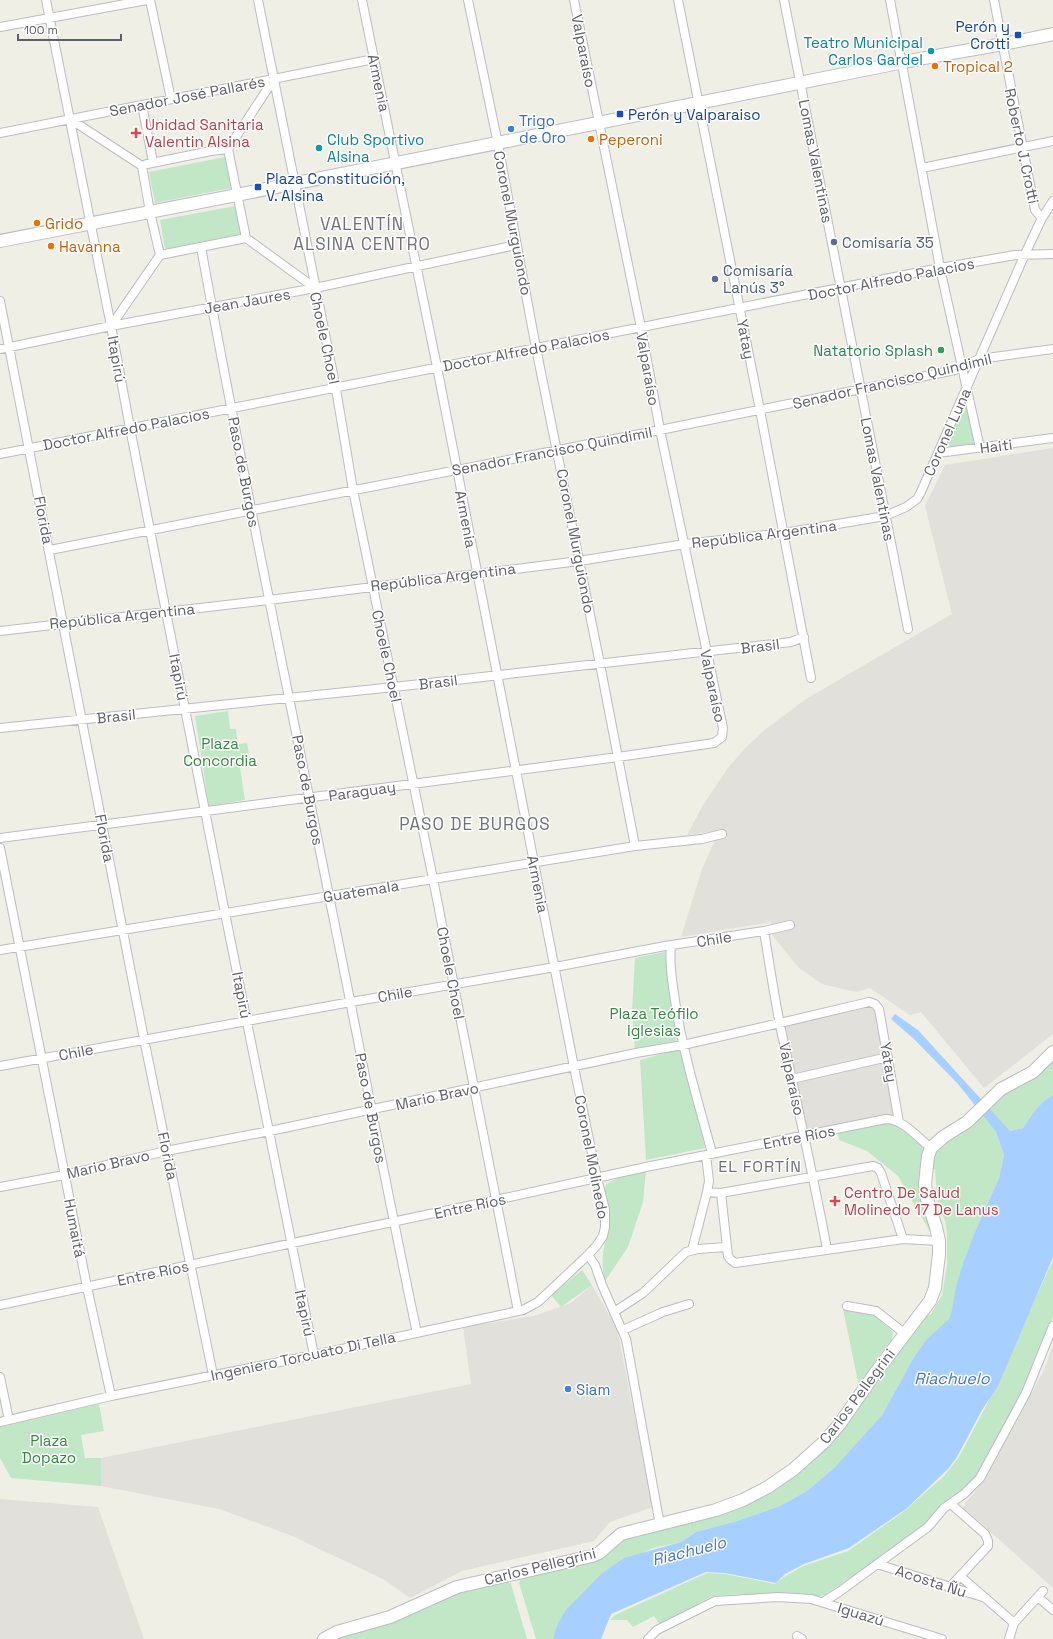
<svg xmlns="http://www.w3.org/2000/svg" width="1053" height="1639" font-family="'Space Grotesk',sans-serif">
<rect width="100%" height="100%" fill="#f0efe6"/>
<!-- industrial -->
<path fill="#e1e0da" d="M1053 448V1034L984 1088 921 1012 910 1015 870 988 856 992 822 984 799 968 772 935 771 922 681 937 702 869 719 831 687 835 703 805 728 768 746 747 767 728 806 699 952 614 925 506 945 465Z
M874 1002 900 1114 806 1132 779 1022Z
M592 1285 617 1329 653 1507 610 1522 594 1541 462 1571 410 1598 383 1579 290 1535 219 1509 101 1486V1458L471 1384 463 1327 534 1316 571 1303Z
M1053 1345V1588L965 1509H963L965 1503 984 1481 1044 1370Z
M0 1499 98 1507 144 1639H0Z"/>
<!-- green -->
<path fill="#c2e7c6" d="M225 157 231 188 155 203 149 172Z
M235 206 241 234 165 249 160 220Z
M964 405H967L974 444 952 448 947 443 948 438Z
M228 711 230 729H236L238 744 247 743 250 760 239 761 245 800 209 806 195 716Z
M665 952 677 1038 675 1041 635 1049 632 1011 635 958Z
M683 1048 705 1148 646 1160 640 1060Z
M1053 1056V1095C1040 1101 1031 1116 1023 1128L1010 1131 988 1108 997 1097Z
M981 1113 996 1132 1004 1155 999 1178 974 1234 963 1263 956 1286 952 1309 949 1319 914 1357 882 1415 835 1467 807 1491 780 1506 737 1521 696 1532 681 1542 653 1548 601 1574 557 1625 553 1639H536L519 1583 522 1574 585 1560 618 1539 717 1512 794 1471 922 1317 931 1314 942 1295 947 1265V1233L945 1221 937 1200 935 1169H930L935 1150Z
M887 1122C898 1125 921 1142 926 1152L933 1237 898 1176 867 1151 839 1140 838 1133Z
M646 1170 643 1202 628 1247 605 1281C602 1270 602 1258 604 1247 606 1238 610 1230 610 1220 610 1212 602 1191 606 1185 612 1178 637 1173 646 1170Z
M1053 1260V1317L1021 1396 980 1473 972 1484 924 1527 825 1595 815 1597 748 1596 743 1594 713 1596 699 1603 694 1609 661 1626 654 1616 633 1627 627 1620H610L615 1615 707 1573 725 1574 775 1584 784 1577 803 1566 848 1551 903 1512 943 1477 959 1457 985 1408Z
M582 1270 592 1285 561 1307 551 1295Z
M843 1309 874 1315 893 1332 892 1339 878 1357 859 1387Z
M99 1404 104 1431 81 1435 85 1458H101V1486L11 1478 0 1458V1426Z
M505 1578 511 1584 527 1639H333C347 1633 362 1632 377 1627L460 1590Z"/>
<!-- water -->
<path fill="#a7cfff" d="M895 1014 918 1030 1010 1131 1023 1128C1031 1116 1040 1101 1053 1095V1257L998 1386 982 1410 957 1457 948 1469 906 1509 849 1548 804 1564 785 1574 776 1583 725 1573 706 1572 611 1614 601 1639H553L557 1625 566 1610 601 1574 624 1558 681 1542 696 1532 737 1521 780 1506 807 1491 835 1467 882 1415 914 1357 927 1339 949 1319 952 1309 956 1286 963 1263 974 1234 999 1178 1004 1155 996 1132 958 1084 914 1039 891 1019Z"/>
<g fill="none" stroke-linecap="round" stroke-linejoin="round">
<defs>
<path id="street" d="M46 0 111 326 130 428 225 913 314 1355
M150 0 171 99
M258 0 336 389 353 490 433 879 518 1311
M468 0 498 144 536 348 600 664 635 846
M678 0 760 410 811 678
M784 0 908 629
M890 0 940 268 980 448
M994 0 1035 210 1042 218
M0 27 147 0
M142 105 153 162
M70 119 142 166
M0 133 374 59
M228 149 246 238
M228 149 274 79
M142 166 150 212 160 255
M142 166 147 164 211 151 228 149
M922 168 1053 141
M246 238 315 288
M201 247C240 464 286 680 329 896 359 1042 386 1188 417 1333
M160 255 246 238
M0 301 144 1039 213 1375
M111 326 160 255
M0 349 111 326 315 288 516 245
M938 453 1053 438
M0 454 940 268 1015 255 1053 254
M50 550 660 430 955 370 979 359 1053 349
M0 631 269 600 579 561 685 544 784 533 885 516 906 507 917 499 920 494 1025 254 1042 218 1053 201
M0 728 394 687 791 642 804 637
M0 838 618 757 714 743 722 737 723 728 660 430 641 328 574 0
M0 848 87 1287 111 1396
M764 931C769 962 774 994 780 1025 796 1099 813 1174 827 1249
M671 945C669 966 673 986 676 1007 684 1056 699 1105 712 1153
M0 950 635 846 702 839 722 834
M0 1066 351 1002 555 967 665 946 764 931 790 925
M792 1079 888 1057
M706 1155 709 1181 707 1192 721 1193 728 1256 730 1259 735 1263 903 1239 939 1241
M0 1187 64 1175 166 1151 270 1131 636 1053 683 1045 780 1023 869 1002 875 1004 879 1009 899 1122
M721 1193 873 1166 878 1168 881 1173 903 1239
M692 1250 707 1192
M588 1255 595 1265 602 1285 626 1339 660 1525
M0 1305 496 1200 646 1167 886 1119C903 1119 918 1138 931 1148
M847 1306 876 1311 904 1333
M614 1312 643 1293 686 1252 698 1249 726 1247
M623 1330 663 1312 689 1304
M0 1377 9 1420
M0 1422 111 1396 314 1355 523 1310 538 1302 588 1255 597 1245 603 1236 605 1227V1210L597 1178 574 1067 437 367 362 0
M877 1564 986 1598
M960 1576 1014 1623
M949 1588 988 1546V1541L985 1534 951 1504
M1038 1597 1053 1610
M823 1602 839 1592 928 1527 944 1508 964 1494 980 1478 1026 1393 1053 1326
M797 1636 802 1639
M648 1639 657 1630 715 1601 778 1597 811 1599 942 1639
M1009 1639 1014 1623 1043 1591"/>
<path id="secondary" d="M0 241C300 183 600 124 899 63 950 53 1002 45 1053 34
M324 1639 337 1632 390 1617 457 1587 592 1556 599 1553 621 1534 716 1510 743 1500 768 1487 794 1469 824 1442 839 1425 876 1372 930 1301 935 1288 939 1254V1241L936 1227 927 1199 925 1184 928 1156 931 1148 943 1137 967 1122 1001 1089 1033 1072 1053 1052"/>
</defs>
<!-- street casing -->
<use href="#street" stroke="#babcc1" stroke-width="10"/>
<!-- secondary casing -->
<use href="#secondary" stroke="#bbbdc3" stroke-width="14"/>
<!-- street -->
<use href="#street" stroke="#fff" stroke-width="8"/>
<!-- secondary -->
<use href="#secondary" stroke="#fff" stroke-width="12"/>
</g>
<!-- markers -->
<g fill="#1a4fb4" stroke="#fff" stroke-width="1.5">
<rect x="1014" y="31" width="8" height="8" rx="2"/>
<rect x="616" y="110" width="8" height="8" rx="2"/>
<rect x="254" y="183" width="8" height="8" rx="2"/>
</g>
<g fill="#0f9aa8" stroke="#fff" stroke-width="1.5">
<circle cx="931" cy="51" r="4"/>
<circle cx="319" cy="148" r="4"/>
</g>
<g fill="#e8710a" stroke="#fff" stroke-width="1.5">
<circle cx="935" cy="66" r="4"/>
<circle cx="591" cy="139" r="4"/>
<circle cx="37" cy="223" r="4"/>
<circle cx="51" cy="246" r="4"/>
</g>
<g fill="#3f7fe0" stroke="#fff" stroke-width="1.5">
<circle cx="511" cy="129" r="4"/>
<circle cx="568" cy="1389" r="4"/>
</g>
<g fill="#e0444e" stroke="#fff" stroke-width="1.5">
<path d="M134 127h4v4h4v4h-4v4h-4v-4h-4v-4h4z"/>
<path d="M833 1195h4v4h4v4h-4v4h-4v-4h-4v-4h4z"/>
</g>
<g fill="#5c6f8a" stroke="#fff" stroke-width="1.5">
<circle cx="834" cy="242" r="4"/>
<circle cx="715" cy="279" r="4"/>
</g>
<circle fill="#2e9e5b" stroke="#fff" stroke-width="1.5" cx="941" cy="350" r="4"/>
<g text-anchor="middle" dominant-baseline="central" stroke-width="3" stroke-linejoin="round" paint-order="stroke">
<!-- transit labels -->
<g font-size="15" fill="#164399" stroke="#fff" text-anchor="start">
<text x="1010" y="26" text-anchor="end">Perón y<tspan x="1010" dy="17">Crotti</tspan></text>
<text x="628" y="114">Perón y Valparaiso</text>
<text x="266" y="178">Plaza Constitución,<tspan x="266" dy="17">V. Alsina</tspan></text>
</g>
<!-- culture labels -->
<g font-size="15" fill="#0d838f" stroke="#fff" text-anchor="end">
<text x="923" y="42">Teatro Municipal<tspan x="923" dy="17">Carlos Gardel</tspan></text>
<text x="327" y="139" text-anchor="start">Club Sportivo<tspan x="327" dy="17">Alsina</tspan></text>
</g>
<!-- street labels -->
<g font-size="15" fill="#5d6066" stroke="#fff">
<text transform="translate(584 51) rotate(79)">Valparaíso</text>
<text transform="translate(379 83) rotate(78)">Armenia</text>
<text transform="translate(187 96) rotate(-11)">Senador José Pallarés</text>
<text transform="translate(1022 146) rotate(78)">Roberto J. Crotti</text>
<text transform="translate(816 161) rotate(79)">Lomas Valentinas</text>
<text transform="translate(513 223) rotate(79)">Coronel Murguiondo</text>
<text transform="translate(891 279) rotate(-11)">Doctor Alfredo Palacios</text>
<text transform="translate(247 301) rotate(-10)">Jean Jaures</text>
<text transform="translate(325 338) rotate(78)">Choele Choel</text>
<text transform="translate(746 339) rotate(79)">Yatay</text>
<text transform="translate(526 350) rotate(-11)">Doctor Alfredo Palacios</text>
<text transform="translate(117 359) rotate(80)">Itapirú</text>
<text transform="translate(648 369) rotate(80)">Valparaíso</text>
<text transform="translate(892 381) rotate(-13)">Senador Francisco Quindimil</text>
<text transform="translate(126 429) rotate(-11)">Doctor Alfredo Palacios</text>
<text transform="translate(947 432) rotate(-66)">Coronel Luna</text>
<text transform="translate(996 446) rotate(-7)">Haiti</text>
<text transform="translate(552 451) rotate(-11)">Senador Francisco Quindimil</text>
<text transform="translate(244 472) rotate(79)">Paso de Burgos</text>
<text transform="translate(878 479) rotate(79)">Lomas Valentinas</text>
<text transform="translate(466 519) rotate(79)">Armenia</text>
<text transform="translate(44 520) rotate(79)">Florida</text>
<text transform="translate(764 534) rotate(-7)">República Argentina</text>
<text transform="translate(576 541) rotate(79)">Coronel Murguiondo</text>
<text transform="translate(443 577) rotate(-7)">República Argentina</text>
<text transform="translate(122 616) rotate(-6)">República Argentina</text>
<text transform="translate(760 646) rotate(-7)">Brasil</text>
<text transform="translate(387 656) rotate(78)">Choele Choel</text>
<text transform="translate(179 677) rotate(79)">Itapirú</text>
<text transform="translate(438 682) rotate(-7)">Brasil</text>
<text transform="translate(713 686) rotate(78)">Valparaíso</text>
<text transform="translate(116 716) rotate(-6)">Brasil</text>
<text transform="translate(308 790) rotate(79)">Paso de Burgos</text>
<text transform="translate(362 791) rotate(-8)">Paraguay</text>
<text transform="translate(105 838) rotate(79)">Florida</text>
<text transform="translate(538 884) rotate(79)">Armenia</text>
<text transform="translate(361 891) rotate(-9)">Guatemala</text>
<text transform="translate(714 939) rotate(-9)">Chile</text>
<text transform="translate(451 973) rotate(79)">Choele Choel</text>
<text transform="translate(395 994) rotate(-10)">Chile</text>
<text transform="translate(242 995) rotate(79)">Itapirú</text>
<text transform="translate(76 1052) rotate(-11)">Chile</text>
<text transform="translate(889 1062) rotate(80)">Yatay</text>
<text transform="translate(792 1079) rotate(78)">Valparaíso</text>
<text transform="translate(437 1096) rotate(-12)">Mario Bravo</text>
<text transform="translate(371 1108) rotate(79)">Paso de Burgos</text>
<text transform="translate(799 1137) rotate(-11)">Entre Ríos</text>
<text transform="translate(168 1156) rotate(78)">Florida</text>
<text transform="translate(592 1157) rotate(79)">Coronel Molinedo</text>
<text transform="translate(108 1164) rotate(-13)">Mario Bravo</text>
<text transform="translate(470 1206) rotate(-12)">Entre Ríos</text>
<text transform="translate(75 1228) rotate(79)">Humaitá</text>
<text transform="translate(153 1273) rotate(-12)">Entre Ríos</text>
<text transform="translate(305 1313) rotate(78)">Itapirú</text>
<text transform="translate(303 1356) rotate(-12)">Ingeniero Torcuato Di Tella</text>
<text transform="translate(857 1396) rotate(-53)">Carlos Pellegrini</text>
<text transform="translate(540 1566) rotate(-14)">Carlos Pellegrini</text>
<text transform="translate(931 1581) rotate(18)">Acosta Ñu</text>
<text transform="translate(861 1614) rotate(17)">Iguazú</text>
</g>
<!-- food labels -->
<g font-size="15" fill="#c56008" stroke="#fff" text-anchor="start">
<text x="943" y="66">Tropical 2</text>
<text x="599" y="139">Peperoni</text>
<text x="45" y="223">Grido</text>
<text x="59" y="246">Havanna</text>
</g>
<!-- shop labels -->
<g font-size="15" fill="#366cbe" stroke="#fff" text-anchor="start">
<text x="519" y="120">Trigo<tspan x="519" dy="17">de Oro</tspan></text>
<text x="576" y="1389">Siam</text>
</g>
<!-- health labels -->
<g font-size="15" fill="#be3a42" stroke="#fff" text-anchor="start">
<text x="145" y="124">Unidad Sanitaria<tspan x="145" dy="17">Valentin Alsina</tspan></text>
<text x="844" y="1192">Centro De Salud<tspan x="844" dy="17">Molinedo 17 De Lanus</tspan></text>
</g>
<!-- service labels -->
<g font-size="15" fill="#4e5e75" stroke="#fff" text-anchor="start">
<text x="842" y="242">Comisaría 35</text>
<text x="723" y="270">Comisaría<tspan x="723" dy="17">Lanús 3°</tspan></text>
</g>
<!-- leisure labels -->
<g font-size="15" fill="#27864d" stroke="#fff" text-anchor="end">
<text x="933" y="350">Natatorio Splash</text>
</g>
<!-- park labels -->
<g font-size="15" fill="#348641" stroke="#fff">
<text x="220" y="743">Plaza<tspan x="220" dy="17">Concordia</tspan></text>
<text x="654" y="1013">Plaza Teófilo<tspan x="654" dy="17">Iglesias</tspan></text>
<text x="49" y="1440">Plaza<tspan x="49" dy="17">Dopazo</tspan></text>
</g>
<!-- neighbourhood labels -->
<g font-size="16" letter-spacing="1" fill="#6e7278" stroke="#fff">
<text x="760" y="1166">EL FORTÍN</text>
</g>
<!-- water labels -->
<g font-size="16" font-style="italic" fill="#4676c5" stroke="#fff">
<text x="952" y="1378">Riachuelo</text>
<text transform="translate(689 1551) rotate(-14)">Riachuelo</text>
</g>
<!-- quarter labels -->
<g font-size="17" letter-spacing="1" fill="#6e7278" stroke="#fff">
<text x="362" y="224">VALENTÍN<tspan x="362" dy="20">ALSINA CENTRO</tspan></text>
<text x="475" y="824">PASO DE BURGOS</text>
</g>
</g>
<!-- scale -->
<path d="M18 34v6h103v-6" fill="none" stroke="#5d6066" stroke-width="2"/>
<text x="24" y="34" font-size="12" fill="#5d6066" stroke="#ffffff" stroke-width="3" paint-order="stroke">100 m</text>
</svg>
